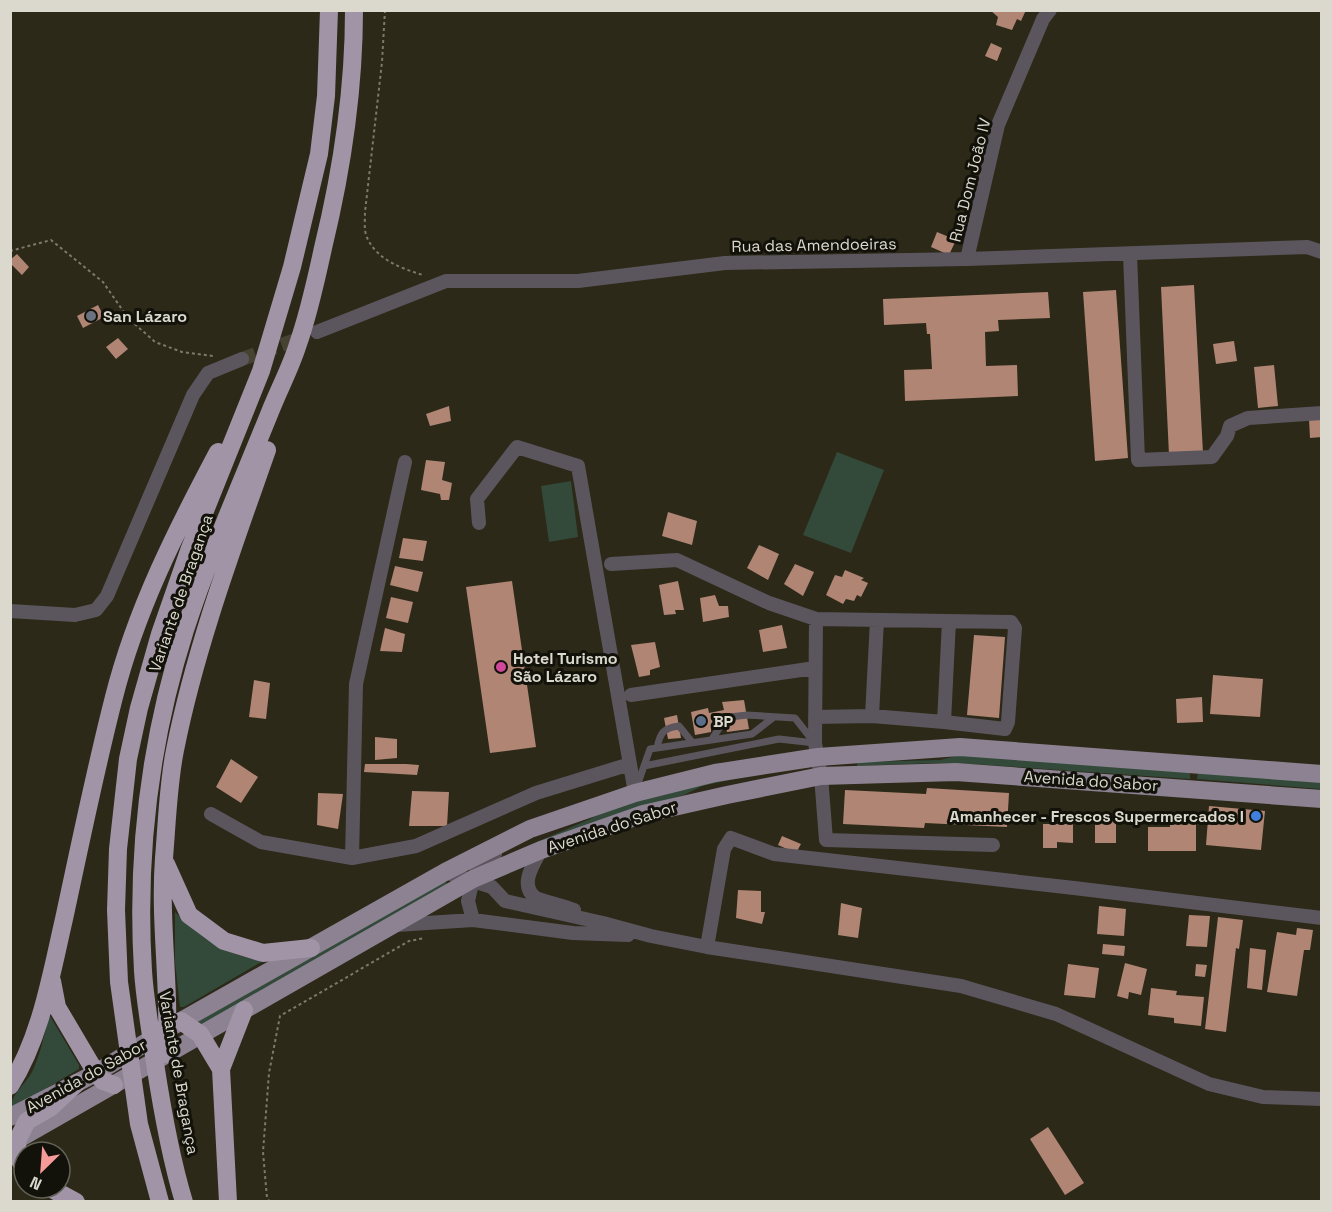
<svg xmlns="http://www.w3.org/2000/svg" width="1332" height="1212" font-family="'Space Grotesk',sans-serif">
<rect width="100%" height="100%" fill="#2c2918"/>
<!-- green -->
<path fill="#334a3a" d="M837 452 884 470 851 553 803 535Z
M571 481 578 537 549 542 541 486Z
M960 755 1190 771V779L973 764 935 763 857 766V764L860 762 940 760Z
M1198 771 1321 781V789L1197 779Z
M757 774 702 786 684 795 621 813 491 862 590 819 609 808 686 786Z
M443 882H446L449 888 205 1027 196 1020Z
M175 912C203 940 223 954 263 961L184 1007H180L175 962Z
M48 1016H50L79 1065V1069L11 1109C10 1095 25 1085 32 1072 40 1055 45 1035 48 1016Z"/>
<!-- building -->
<path fill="#b08574" d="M990 10H1026L1021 21 1017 19 1012 30 996 25 998 17Z
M991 43 1002 48 997 61 985 56Z
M937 232 956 240 949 255 931 247Z
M17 254 29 267 22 275 10 263V260Z
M1194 285 1203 453 1169 455 1161 287Z
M1116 290 1128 458 1095 461 1083 292Z
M1048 292 1050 318 998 320 999 331 985 332 986 366 1017 365 1018 396 905 401 904 370 932 369 930 334H927L926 323 884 325 883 299Z
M98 305 104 317 83 328 77 316Z
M118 338 128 349 116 359 106 347Z
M1234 341 1237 361 1216 364 1213 344Z
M1274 365 1278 406 1258 408 1254 367Z
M449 406 451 421 430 426 426 414Z
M1309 419H1322V437L1310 438Z
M426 460 445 462 442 480 452 483 449 500H441L440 494 421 490Z
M668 512 697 521 692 545 662 536Z
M403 538 427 541 423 561 399 558Z
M759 545 779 554 768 580 747 568Z
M795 564 814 572 803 596 784 584Z
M395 566 423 572 418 592 390 585Z
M845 570 864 578 861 580 868 583 861 597 857 595 854 601 846 599 843 604 826 595 835 575 842 577Z
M512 581 536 747 490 753 466 587Z
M678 581 684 610H675L676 614 664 615 659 585Z
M715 595 719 606H728L729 617 703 622 700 598Z
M391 597 413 602 408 623 386 618Z
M782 625 787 648 763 652 759 630Z
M385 628 405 634 402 652 380 651Z
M974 635 1005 637 999 718 967 715Z
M655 642 660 667 650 670V675L639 677 631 645Z
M1213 675 1263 679 1260 717 1210 714Z
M254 680 270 683 266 719 249 717Z
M1202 697 1203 722 1177 723 1176 699Z
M744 700 749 729 727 732 726 726 711 728V732L695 735 691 712 708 708 709 713 724 710 722 702Z
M677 715 681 738 668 739 664 718Z
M375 737 397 739V758L375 760Z
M231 759 258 777 241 803 216 787Z
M365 764H406L419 765 417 775 364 772Z
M927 788 1009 793 1007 827 925 823 924 828 843 824 845 790 926 794Z
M412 791 449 792 447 826H409Z
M318 793 343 794 338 829 317 825Z
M1209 806 1265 811 1261 850 1206 845Z
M1095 820 1116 821V843H1095Z
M1170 823H1196V851H1148V827H1170Z
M1043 824H1073V843L1057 842V848H1043Z
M782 836 801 844 796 853 778 845Z
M738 890 761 891V912H765L762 924 736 918Z
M841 903 862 908 858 938 838 935Z
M1099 906 1126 909 1124 936 1097 934Z
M1189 915 1210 916 1207 947 1186 946Z
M1218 917 1243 920 1239 949 1236 948 1226 1032 1205 1029Z
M1297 928 1313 930 1310 950H1304L1297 996 1267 992 1277 932 1296 935Z
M1103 944 1125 946 1124 956 1102 954Z
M1250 948 1266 950 1262 990 1247 988Z
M1125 963 1147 969 1141 995 1129 992 1128 999 1117 996Z
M1068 964 1099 968 1095 998 1064 995Z
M1196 964 1207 965 1205 977 1195 976Z
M1151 988 1177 991 1176 995 1204 997 1201 1026 1174 1023V1018L1148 1015Z
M1048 1127 1084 1183 1065 1195 1030 1139Z"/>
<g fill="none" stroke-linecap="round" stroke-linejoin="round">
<!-- street-tunnel -->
<path stroke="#464333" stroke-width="14" stroke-dasharray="14 7" stroke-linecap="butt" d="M242 359 304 337"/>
<!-- path -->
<path stroke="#7d7a6c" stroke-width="2" stroke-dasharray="3 3" stroke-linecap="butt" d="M385 10 382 62 365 212C365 219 364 228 366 235 375 259 400 268 423 275
M10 251 51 240 103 282 128 318 155 342 182 352 213 356
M270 1202 267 1198 263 1152 269 1073 280 1016 409 941 425 938"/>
<!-- lane -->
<path stroke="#5b565e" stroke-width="7" d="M712 739 720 727 730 717 747 715 795 718 813 741
M657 748C660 732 664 728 679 726L692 742
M644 766 650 749 752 734 774 717
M637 786 644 766 779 739 815 743"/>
<!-- street -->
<path stroke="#5b565e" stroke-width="14" d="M1130 254 1138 460 1212 457 1227 436 1230 426 1248 418 1322 413
M967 259 998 125 1043 19 1050 10
M317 332 446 281H578L725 263 967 259 1307 247 1322 252
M479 523 477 499 517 447 578 466 635 793
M611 564 677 560 769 603 816 619 815 743 821 776 826 840 993 845
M10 611 75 615 96 610 107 596 193 395 208 373 242 359
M631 695 815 668
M872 716 877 620
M815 717 872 716 944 722 1005 729 1008 722 1015 628 1011 622 816 619
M944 722 949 621
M211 814 261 842 352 858 416 846 536 793 630 764
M541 850C534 863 518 886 536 898 542 901 565 906 574 910
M352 858 356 684 405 462
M445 872 492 887 505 901 603 923 651 936 707 947 961 986 1056 1014 1209 1084 1263 1097 1322 1099
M473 920 468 901 473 879 482 861 495 854
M396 925 473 920 573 933 628 935
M707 947 724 849 731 838 774 854 1074 888 1322 918"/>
<!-- primary -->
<path stroke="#8c8292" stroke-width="18" d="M10 1117 96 1073 181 1021 445 872 530 829 635 793 715 773 818 757 960 747 1322 774
M10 1144 473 879 541 850 643 814 727 795 821 776 956 772 1322 799"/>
<!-- highway -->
<path stroke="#a094a6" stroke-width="18" d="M166 864 189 915 224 941 263 953 311 948
M52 981 57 1007 96 1073 103 1081 114 1085
M181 1021 200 1034 221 1069
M166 1054C171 989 159 924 164 858 167 823 168 785 175 750 195 649 233 547 267 450
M10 1086C41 1037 51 975 64 919 80 845 95 771 114 697 136 610 176 531 218 452
M24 1168 18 1157 17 1141 27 1121 50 1108 77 1083
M50 1188 76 1202
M160 1202 139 1124 119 982 116 910 118 849 128 759 139 708 160 634 190 548 261 371 292 267 319 154 326 96 329 10
M184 1202C170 1156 162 1109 155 1063 151 1032 145 1002 143 971 136 856 150 740 185 630 209 556 241 484 270 412 279 389 291 367 298 344 309 313 316 280 323 248 342 170 354 91 354 10
M228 1202 221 1069 244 1010"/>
</g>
<!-- markers -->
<circle fill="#6b7280" stroke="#13120a" stroke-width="2" cx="91" cy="316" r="6"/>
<circle fill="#d1479c" stroke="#13120a" stroke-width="2" cx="501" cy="667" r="6"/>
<circle fill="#5c6f8a" stroke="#13120a" stroke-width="2" cx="701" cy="721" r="6"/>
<circle fill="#3f7fe0" stroke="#13120a" stroke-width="2" cx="1256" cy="816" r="6"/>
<g text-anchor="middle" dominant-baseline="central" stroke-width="6" stroke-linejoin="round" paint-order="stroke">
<!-- street labels -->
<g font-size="16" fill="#dbd9ce" stroke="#13120a">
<text transform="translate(970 180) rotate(-76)">Rua Dom João IV</text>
<text transform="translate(814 245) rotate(-1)">Rua das Amendoeiras</text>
<text transform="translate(181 593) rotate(-71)">Variante de Bragança</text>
<text transform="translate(1091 781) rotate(4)">Avenida do Sabor</text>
<text transform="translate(612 827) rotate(-18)">Avenida do Sabor</text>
<text transform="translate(179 1073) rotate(80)">Variante de Bragança</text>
<text transform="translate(86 1076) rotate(-29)">Avenida do Sabor</text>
</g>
<!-- poi labels -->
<g font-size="16" font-weight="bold" fill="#dbd9ce" stroke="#13120a" text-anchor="start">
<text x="103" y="316">San Lázaro</text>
<text x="513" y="658">Hotel Turismo<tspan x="513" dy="18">São Lázaro</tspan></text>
<text x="713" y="721">BP</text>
<text x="1244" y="816" text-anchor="end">Amanhecer - Frescos Supermercados I</text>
</g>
</g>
<!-- border -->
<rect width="1332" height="1212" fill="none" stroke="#dbd9ce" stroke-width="24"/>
<!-- north arrow -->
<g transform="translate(42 1170) rotate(205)"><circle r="28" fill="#13120a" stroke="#636258" stroke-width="1.5"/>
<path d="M0-4.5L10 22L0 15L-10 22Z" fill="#f59b99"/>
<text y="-9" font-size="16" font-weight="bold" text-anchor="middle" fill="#dbd9ce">N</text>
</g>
</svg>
